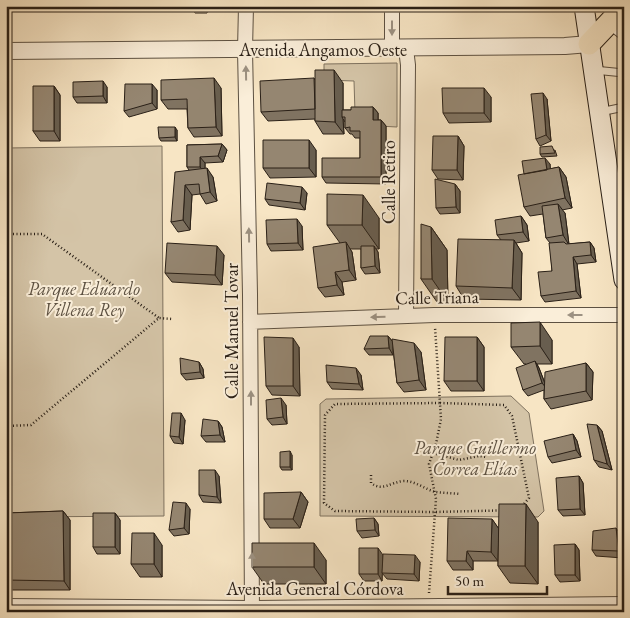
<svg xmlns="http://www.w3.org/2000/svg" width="630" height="618" font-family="'EB Garamond',serif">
<rect width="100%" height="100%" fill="#f7e5c4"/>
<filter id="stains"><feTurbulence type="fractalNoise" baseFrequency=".004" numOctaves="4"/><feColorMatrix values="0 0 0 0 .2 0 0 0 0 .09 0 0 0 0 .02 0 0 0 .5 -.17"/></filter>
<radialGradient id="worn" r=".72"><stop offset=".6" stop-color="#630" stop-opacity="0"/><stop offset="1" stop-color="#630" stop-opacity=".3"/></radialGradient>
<!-- green -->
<path fill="#d4c4a7" stroke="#7f725f" d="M397 63V127L378 126V113H355L354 81 324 80V64Z
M162 146 164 516 8 517 6 148Z
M511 396 529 413 544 511 538 517 320 516V404L326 399Z"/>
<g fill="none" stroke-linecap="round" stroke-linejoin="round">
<defs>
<path id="service" d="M610 26 624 37
M594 70 624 73
M600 112 624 107"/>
<path id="minor" d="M246 6 245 50 250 294 252 612
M392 6V49
M406 316 408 65 406 49
M250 322 434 315H624"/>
<path id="tertiary" d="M6 51 565 46 589 44
M6 607 252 609 624 605"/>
<path id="secondary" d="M584 6 624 280"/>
<path id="primary" d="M589 44 624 7"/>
</defs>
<!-- service casing -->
<use href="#service" stroke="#5d5142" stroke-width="9"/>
<!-- minor casing -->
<use href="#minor" stroke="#5d5142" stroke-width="16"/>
<!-- tertiary casing -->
<use href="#tertiary" stroke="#5d5142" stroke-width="18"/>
<!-- secondary casing -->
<use href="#secondary" stroke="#2a2017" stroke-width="21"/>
<!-- primary casing -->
<use href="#primary" stroke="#2a2017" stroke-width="23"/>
<!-- path -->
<path stroke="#2a2017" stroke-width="2.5" stroke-dasharray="1 2.5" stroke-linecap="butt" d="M6 234H42L159 318
M440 403 504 405 512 416 529 498 519 510 435 512 335 511 324 503 325 415 335 404Z
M6 426 31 425 159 318 172 319
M433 453 459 460 479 456 486 457
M371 475V483C383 492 390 482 404 481 416 481 426 490 436 492 444 493 452 493 460 494
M429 593 436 499 429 464 436 444 441 419 435 327"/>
<!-- service -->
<use href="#service" stroke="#faeed9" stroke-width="7"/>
<!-- minor -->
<use href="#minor" stroke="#faeed9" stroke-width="14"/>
<!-- tertiary -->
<use href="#tertiary" stroke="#faeed9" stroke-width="16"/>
<!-- secondary -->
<use href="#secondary" stroke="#faeed9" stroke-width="19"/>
<!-- primary -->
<use href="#primary" stroke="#f7e5c4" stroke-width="21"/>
</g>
<!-- wall -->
<path fill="#807361" stroke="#2a2017" d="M166 6H223L221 8 208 9 207 13H195L192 9 168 8Z
M314 78 315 80 343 83V110H351L373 107 378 113V120H381L386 126V184L326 183 322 177 360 158V138H355L352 134H350L345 128V122L343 119 344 134H323L315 121V119L268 121 261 112Z
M54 86 60 95V141H40L33 131Z
M107 87V103H77L73 97Z
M221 88 222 136 194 137 188 128 187 109H168L161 100Z
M157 90V109L129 117 124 111Z
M491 97V122L449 123 443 113Z
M547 99 551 141 540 146 536 139Z
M177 130V141H161L159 138Z
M458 136 464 146 463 180 438 179 432 170Z
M222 144 227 150 223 162 205 163V168L213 177 217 201 206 204 200 194 192 195 190 230 178 232 171 222 189 170 187 167V145Z
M316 150V177L270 178 263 168Z
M555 150 557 156 542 157 540 154Z
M550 164V169L559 167 566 177 572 208 562 210 565 213 569 244 590 242 594 248 596 262 577 264 581 298 545 302 541 296 552 271 550 243 546 238 543 214 530 216 524 207 525 174Z
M455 184 460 191V213L440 214 436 208Z
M307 193 305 210 269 205 265 199Z
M521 216 527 225 529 241 516 243 522 253 521 300 464 299 456 286 501 240 497 235Z
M379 218V249H376L378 252 380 273 365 274 361 268V249H350L352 252 356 280 342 282 344 295 325 297 318 288 340 243 327 225Z
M302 226 303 250 271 251 267 244Z
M431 227 447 250 448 302H437L421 279Z
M224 255 222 285 172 282 165 273Z
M388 336 392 341 421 352 426 390 404 392 397 383 393 349V355H369L364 349Z
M477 337 484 347V391H451L444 381Z
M552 340V364H537L539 368 545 383 586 363 593 372 592 400 551 409 544 399V390L528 396 523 390 526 364H524L511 347Z
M299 347 300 396 272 395 266 386Z
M199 362 203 369 204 378 186 380 181 374Z
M361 375 363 390 332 389 327 382Z
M286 405 287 424 272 425 267 419Z
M185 420 183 444 174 443 170 436Z
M218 421 222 427 225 442H206L201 436Z
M597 425 602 431 612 470 599 467 594 460Z
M573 434 577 441 581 457 552 463 548 457Z
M292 455V470H282L280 467Z
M219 476 221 503 203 502 199 495Z
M579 476 583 483 585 515 563 516 558 510Z
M301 492 308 502 300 528H270L264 519Z
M190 509 189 534 174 536 169 530Z
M63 511 70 520V590H6V513Z
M115 513 120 520V554H97L93 547Z
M374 518 378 524 379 536 362 538 357 531Z
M492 519 498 528 538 522V584L510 583 498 566V561H473V570H453L447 561Z
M621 535 623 558 596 556 592 550Z
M575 544 579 550 580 581 560 582 555 575Z
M162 545V577H140L131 564Z
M383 555 382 569 420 562 419 581 387 579 382 573V581H364L359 574Z
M326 560V584H264L252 567Z"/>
<!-- shaded-wall -->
<path fill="#685e4f" stroke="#2a2017" d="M202 6H206L208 9 207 13Z
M334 70 343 83V117H342L343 119 344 134 335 122Z
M214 78 221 88 222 136 216 127Z
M103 81 107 87V103L103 96Z
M152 84 157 90V109L152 103Z
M54 86 60 95V141L54 131Z
M484 88 491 97V122L484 113Z
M543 93 547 99 551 141 546 135Z
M373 107 378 113V126L373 120Z
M381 120 386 126V184L381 177Z
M175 127 177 130V141L175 137Z
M458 136 464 146 463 180 457 170Z
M309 140 316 150V177L309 168Z
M222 144 227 150 223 162 218 156Z
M200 157 205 163V173L200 167Z
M545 158 550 164 551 177 547 170Z
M559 167 566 177 572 208 565 198Z
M207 168 213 177 217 201 210 192Z
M455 184 460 191V213L456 207Z
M185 185 192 195 190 230 183 220Z
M302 187 307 193 305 210 300 203Z
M363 195 379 218V249L362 225Z
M558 204 565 213 569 245 563 235Z
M521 216 527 225 529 241 523 232Z
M297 219 302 226 303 250 298 243Z
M431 227 447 250 448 302 432 279Z
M514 240 522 253 521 300 512 288Z
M346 242 352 252 356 280 349 270Z
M590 242 594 248 596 262 591 255Z
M217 246 224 255 222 285 215 275Z
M374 246 378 252 380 273 375 266Z
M573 257 577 264 581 298 576 291Z
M335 272 342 282 344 295 337 285Z
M540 322 552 340V364L540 346Z
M388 336 393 342V355L389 348Z
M477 337 484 347V391L477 381Z
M293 338 299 347 300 396 293 386Z
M414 343 421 352 426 390 419 380Z
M535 361 539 368 547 389 542 383Z
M199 362 203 369 204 378 200 372Z
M586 363 593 372 592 400 586 391Z
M356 368 361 375 363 390 359 384Z
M281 398 286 405 287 424 283 417Z
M181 413 185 420 183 444 179 437Z
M218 421 222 427 225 442 220 435Z
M597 425 602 431 612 470 607 464Z
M573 434 577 441 581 457 576 450Z
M290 451 292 455V470L290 467Z
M215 470 219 476 221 503 217 497Z
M579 476 583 483 585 515 580 509Z
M301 492 308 502 300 528 293 519Z
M186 503 190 509 189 534 184 528Z
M526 504 538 522V584L525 566Z
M63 511 70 520V590L64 581Z
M115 513 120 520V554L115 547Z
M374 518 378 524 379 536 375 530Z
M492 519 499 529 498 561 491 552Z
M616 528 621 535 623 558 619 551Z
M154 533 162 545V577L154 564Z
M314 543 326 560V584L314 567Z
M575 544 579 550 580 581 575 575Z
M378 548 383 555 382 581 378 574Z
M467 551 473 561V570L466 561Z
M415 555 420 562 419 581 414 574Z"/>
<!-- building -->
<path fill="#958671" stroke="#2a2017" d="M315 70H334L335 122 315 121Z
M214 78 216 127 188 128 187 99 161 100V80Z
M314 78 315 109 261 112 260 81Z
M103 81V96L73 97V82Z
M125 84H152V103L124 111Z
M33 86H54V131H33Z
M442 88H484V113H443Z
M543 93 546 135 536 139 531 94Z
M351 107H373V120H381V177H322V158H360V131H350V127L345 128V117H342V110H351Z
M158 127H175V137L159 138Z
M433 136H458L457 170H432Z
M263 140H309V168H263Z
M222 144 218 156 200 157V167H187V145Z
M552 146 555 153 540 154V147Z
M545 158 547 170 524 174 522 161Z
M559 167 565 198 524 207 518 175Z
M207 168 210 192 200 194 199 184 185 185 183 220 171 222 175 172Z
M435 179 455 184 456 207 436 208Z
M267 183 302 187 300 203 265 199Z
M327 194 363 195 362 225H327Z
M558 204 563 235 546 238 542 206Z
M521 216 523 232 497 235 495 220Z
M297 219 298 243 267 244 266 220Z
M421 224 431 227 432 279H421Z
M458 239 514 240 512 288 456 286Z
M346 242 349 270 335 272 337 285 318 288 313 247Z
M564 242 566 244 590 242 591 255 573 257 576 291 541 296 538 272 552 271 549 243Z
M167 243 217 246 215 275 165 273Z
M361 246H374L375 266 361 268Z
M540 322V346L511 347V323Z
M370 336H388L389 348 364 349Z
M264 337 293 338V386H266Z
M445 337H477V381H444Z
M392 339 414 343 419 380 397 383Z
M180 358 199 362 200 372 181 374Z
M535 361 542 383 523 390 516 368Z
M586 363V391L544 399 545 372Z
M326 365 356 368 359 384 327 382Z
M281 398 283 417 267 419 266 400Z
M172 413H181L179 437 170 436Z
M203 419 218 421 220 435 201 436Z
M587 424 597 425 607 464 594 460Z
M573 434 576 450 548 457 544 441Z
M290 451V467H280V452Z
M199 470H215L217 497 199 495Z
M579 476 580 509 558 510 556 478Z
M301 492 293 519H264V493Z
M173 502 186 503 184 528 169 530Z
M499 504H526L525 566H498Z
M63 511 64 581 6 580V513Z
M93 513H115V547H93Z
M374 518 375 530 357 531 356 519Z
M448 518 492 519 491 552 467 551 466 561H447Z
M616 528 619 551 592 550 593 531Z
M132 533H154V564H131Z
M252 543H314V567H252Z
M575 544V575H555L554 545Z
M359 548H378V574H359Z
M383 554 415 555 414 574 382 573Z"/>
<!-- one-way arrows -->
<defs><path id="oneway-solid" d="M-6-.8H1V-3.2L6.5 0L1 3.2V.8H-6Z" transform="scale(1.25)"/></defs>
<g fill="#9c9182">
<use href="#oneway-solid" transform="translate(392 28) rotate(90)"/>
<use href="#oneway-solid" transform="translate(246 73) rotate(-91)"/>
<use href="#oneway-solid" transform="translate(249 235) rotate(-91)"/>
<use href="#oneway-solid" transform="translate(575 315) rotate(-180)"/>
<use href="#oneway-solid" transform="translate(378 317) rotate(178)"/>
<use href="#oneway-solid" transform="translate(251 398) rotate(-90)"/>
<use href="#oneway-solid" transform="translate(252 560) rotate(-90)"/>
</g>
<g text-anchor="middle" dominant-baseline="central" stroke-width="4" stroke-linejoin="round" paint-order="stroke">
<!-- street labels -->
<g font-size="18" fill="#2a2017" stroke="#faeed9">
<text x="323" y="49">Avenida Angamos Oeste</text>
<text transform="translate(388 182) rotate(-90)">Calle Retiro</text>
<text transform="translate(437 297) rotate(-1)">Calle Triana</text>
<text transform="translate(231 331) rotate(-90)">Calle Manuel Tovar</text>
<text x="315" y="588">Avenida General Córdova</text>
</g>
<!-- park labels -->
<g font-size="18" font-style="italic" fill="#5d5142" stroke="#faeed9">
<text x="84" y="288">Parque Eduardo<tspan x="84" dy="21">Villena Rey</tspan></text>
<text x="475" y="447">Parque Guillermo<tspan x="475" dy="21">Correa Elías</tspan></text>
</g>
</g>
<!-- margin -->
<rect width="630" height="618" fill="none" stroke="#f7e5c4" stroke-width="25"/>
<rect x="8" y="8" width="615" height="603" fill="none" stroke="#2a2017" stroke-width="2.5"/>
<rect x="12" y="12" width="605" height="593" fill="none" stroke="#2a2017"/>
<!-- scale -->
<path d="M448 586v8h99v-8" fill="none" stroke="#2a2017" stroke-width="2.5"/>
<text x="455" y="586" font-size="15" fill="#2a2017" stroke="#faeed9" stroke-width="4" paint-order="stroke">50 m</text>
<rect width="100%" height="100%" filter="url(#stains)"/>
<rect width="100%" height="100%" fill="url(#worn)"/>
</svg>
